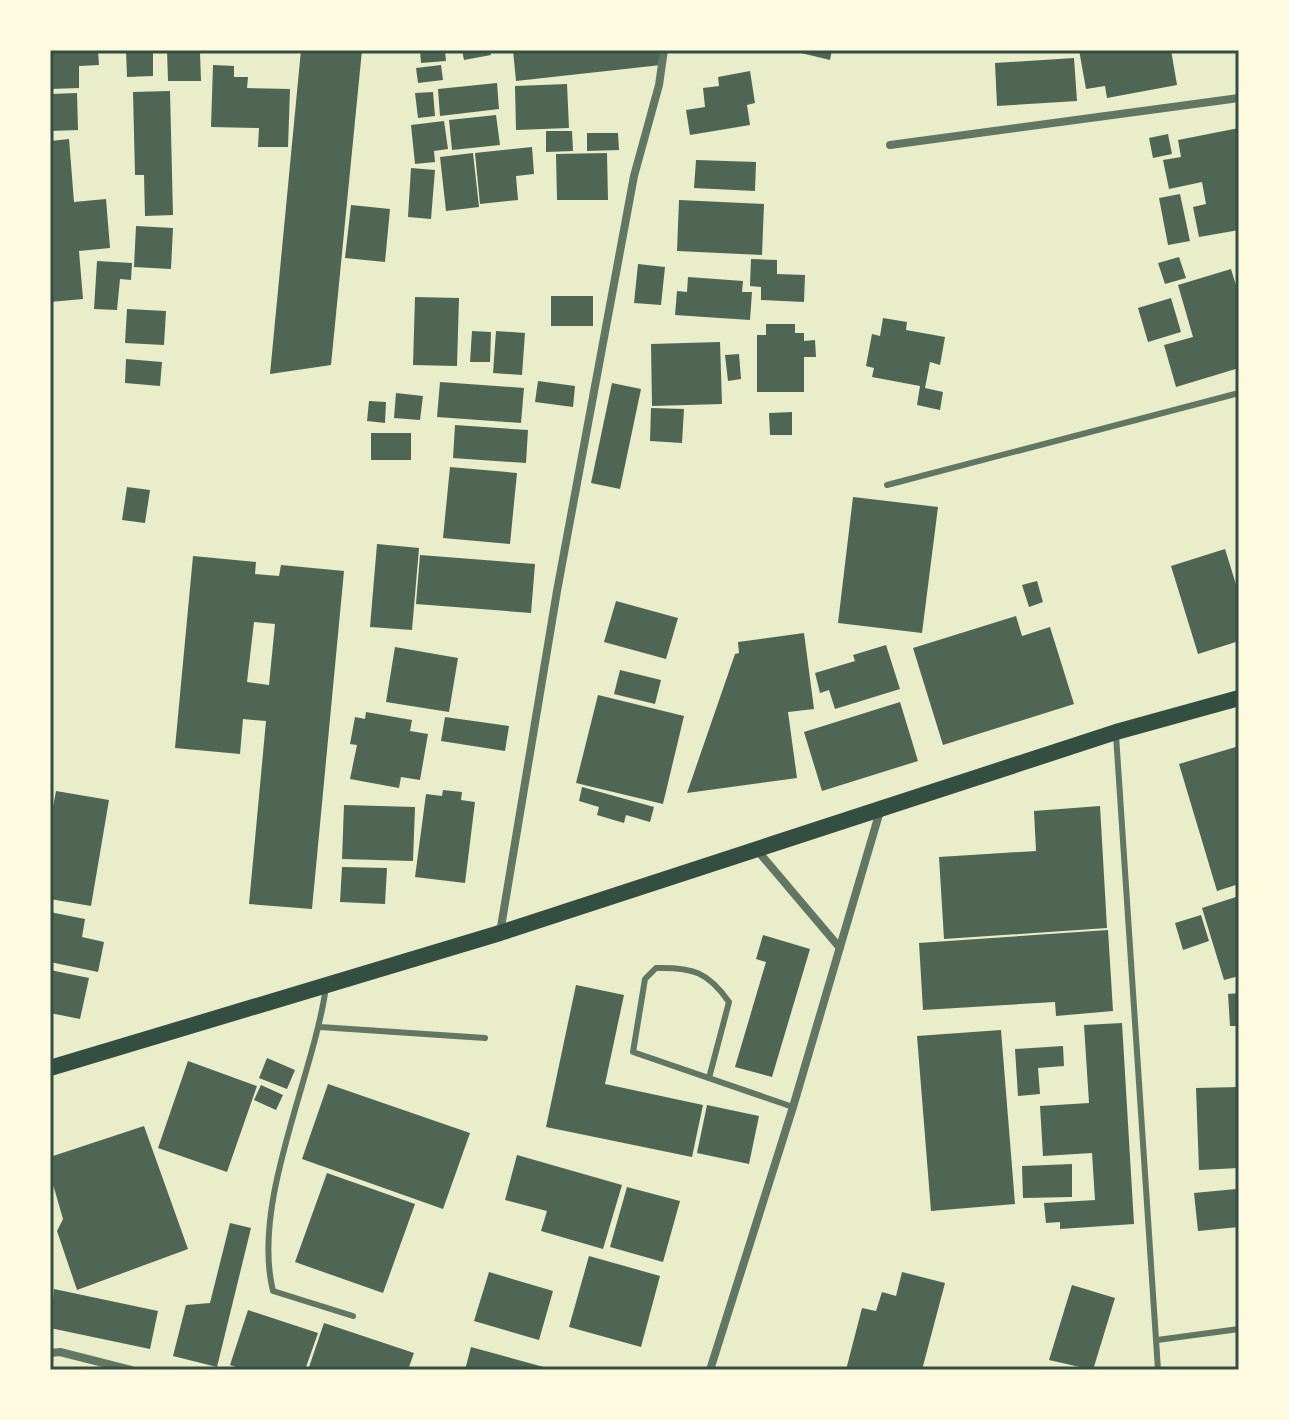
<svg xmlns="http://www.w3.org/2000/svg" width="1289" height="1420" font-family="'Golos Text',sans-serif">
<rect width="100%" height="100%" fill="#e9edc9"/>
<!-- building -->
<path fill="#4f6655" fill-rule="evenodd" d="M50 50H98L99 65 79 66V88L50 89Z
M126 50H153V76L127 77Z
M167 50 200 53 201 81H168Z
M301 50H362L331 365 270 374Z
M420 50H445L446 61 421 63Z
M462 50H490L491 55 464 60Z
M513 50H660L661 65 516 81Z
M802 50H832L830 60 801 53Z
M1079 50H1171L1177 85 1107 98 1105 86 1086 89Z
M1074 58 1077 101 997 106 995 63Z
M213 65 234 66V77H248L247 88 290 89 288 147H258L259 128 211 127Z
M441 65 443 80 418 83 416 68Z
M750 71 755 103 747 105 750 125 690 135 686 110 705 107 703 88 719 86 718 77Z
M497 83 499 109 440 116 438 89Z
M567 84 569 128 516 130 515 86Z
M170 91 173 215 145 216 144 175H135L133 92Z
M433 92 435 116 418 118 415 93Z
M77 93 78 130 50 131V94Z
M496 115 500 145 452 150 449 120Z
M444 121 448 149 434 151 435 162 415 164 411 125Z
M1239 128V230L1199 237 1193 207 1206 204 1202 182 1169 189 1163 160 1181 157 1178 140Z
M546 131H572L573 151 546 152Z
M587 133H618L619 150 587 151Z
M1168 134 1172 154 1153 158 1149 138Z
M69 139 74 202 106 199 110 248 79 251 83 299 50 302V141Z
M532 147 534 174 516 176 518 200 480 204 475 153Z
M473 153 479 207 446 211 440 157Z
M607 153 608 200H557L556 154Z
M696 160 756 162 755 191 694 188Z
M411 168 435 170 431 219 408 217Z
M1180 194 1190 241 1168 245 1159 198Z
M679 200 764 204 762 255 677 251Z
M351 205 390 209 385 262 345 258Z
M136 226 173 228 171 269 134 267Z
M1179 257 1186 278 1165 284 1158 263Z
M751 259 777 260V274L805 275 804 302 761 300V287L750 286Z
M97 261 132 263 131 280 120 279 117 310 94 309Z
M638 264 665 267 661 305 634 303Z
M1231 269 1239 295V368L1176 387 1164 345 1193 337 1178 285Z
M688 277 743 281 742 292H752L750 320 675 315 677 291 687 292Z
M551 296H593V326H551Z
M415 297 459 298 457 366 413 365Z
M1171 298 1181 332 1148 342 1138 308Z
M127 309 166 311 164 345 125 343Z
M883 318 907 322 906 330 945 337 940 365 930 362 925 388 943 392 940 410 917 405 920 386 872 377 874 368 866 366 872 334 880 336Z
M766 324H795V333H804V341L815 340 816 357H804V392H757V335H766Z
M472 331 491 332 490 362H470Z
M496 331 525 333 522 375 493 373Z
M720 342 722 404 652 406 651 344Z
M739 354 741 379 728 381 725 355Z
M126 359 162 362 160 386 125 383Z
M538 381 575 386 573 407 535 402Z
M440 382 524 388 521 423 437 417Z
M612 383 641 389 620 489 591 483Z
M396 393 423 396 420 420 394 418Z
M369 401 386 402 385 423 367 421Z
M651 408 684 409 682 443 650 441Z
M792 412V435H770L769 413Z
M455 425 528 430 526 463 453 458Z
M371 433H411V460H371Z
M450 467 517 473 510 544 443 538Z
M127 487 150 490 145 523 122 520Z
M853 497 938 507 922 633 838 623Z
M377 544 419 548 412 630 370 627Z
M1225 549 1239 594V641L1198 654 1171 566Z
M420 555 535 564 531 613 416 604Z
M193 556 256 562 255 574 279 576 281 565 344 571 312 909 249 904 266 721 243 719 240 754 175 748ZM254 622 275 624 269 685 247 682Z
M1037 581 1043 602 1029 607 1022 585Z
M616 601 678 618 666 659 604 642Z
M1016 616 1022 636 1050 627 1074 704 943 745 913 648Z
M804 633 814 709 788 712 797 778 687 793 735 654 739 653 738 642Z
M886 645 900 689 835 709 829 690 820 693 815 673 855 661 853 655Z
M395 647 458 658 449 712 386 702Z
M620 670 661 680 655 704 614 694Z
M598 695 684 716 663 804 576 783Z
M900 702 918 761 822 791 804 732Z
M366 712 412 720 410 731 428 734 420 780 401 777 399 788 350 779 357 745 350 744 355 717 365 719Z
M445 717 509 726 505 751 441 741Z
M1239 746V884L1217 891 1179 764Z
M582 787 654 807 650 822 626 815 624 823 597 815 599 807 579 801Z
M443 790 462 792 461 800 475 802 465 883 415 877 426 794 442 796Z
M56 791 109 800 91 906 50 899V823Z
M344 805 415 807 413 861 342 859Z
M1100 806 1107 928 944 939 939 857 1036 851 1034 811Z
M342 867 387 868 385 904 340 902Z
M1239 896V976L1224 980 1202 908Z
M50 912 85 919 82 937 104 942 98 972 50 962Z
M1201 915 1209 941 1183 950 1175 923Z
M1108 930 1113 1011 1056 1016 1055 1002 923 1010 919 943Z
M763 935 810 949 772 1077 735 1067 766 962 756 959Z
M50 970 89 978 80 1019 50 1013Z
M576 985 624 995 605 1084 703 1105 692 1157 546 1127Z
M1239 993V1026H1230L1228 994Z
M1122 1023 1134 1224 1060 1229V1222L1046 1223 1044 1203 1095 1200 1092 1153 1043 1156 1040 1106 1089 1103 1084 1025Z
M1001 1030 1015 1204 931 1211 917 1036Z
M1063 1046 1064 1066 1038 1068 1040 1094 1018 1096 1015 1049Z
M267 1058 295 1070 287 1089 259 1078Z
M188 1061 257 1086 227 1172 158 1148Z
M328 1084 470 1133 443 1209 302 1159Z
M261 1085 283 1095 276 1110 254 1100Z
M1239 1087V1168L1199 1170 1196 1088Z
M707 1105 759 1116 749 1164 697 1153Z
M144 1126 188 1249 77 1290 57 1231 63 1219 50 1174V1157Z
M517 1155 622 1185 603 1249 541 1231 547 1211 505 1200Z
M1072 1164V1197L1023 1198 1022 1166Z
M327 1173 415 1204 383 1293 295 1262Z
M627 1187 680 1201 663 1262 610 1247Z
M1236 1189 1239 1227 1198 1231 1194 1193Z
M230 1223 251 1228 217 1367 173 1356 186 1305 210 1303Z
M589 1256 660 1276 641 1347 569 1327Z
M489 1272 553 1291 539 1340 474 1321Z
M902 1272 945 1283 922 1370H846L862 1308 876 1311 882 1292 896 1296Z
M1072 1285 1115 1298 1093 1370 1049 1360Z
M54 1289 158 1311 150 1349 50 1328Z
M248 1310 318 1333 305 1370H246L230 1365Z
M324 1323 414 1353 408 1370H308Z
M471 1347 551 1369V1370H465Z"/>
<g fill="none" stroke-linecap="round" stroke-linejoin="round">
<!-- service -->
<path stroke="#617663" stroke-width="6" d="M887 485 1239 393
M1116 735 1158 1370
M326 987C313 1079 251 1202 273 1291L353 1316
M320 1027 485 1038
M709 1078 729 1002C708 972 693 967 656 968L645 979 633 1052 793 1107
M1157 1340 1239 1329"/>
<!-- minor -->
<path stroke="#617663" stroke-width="8" d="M890 145 1239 98
M757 850 840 948
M500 933 557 591 634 176 659 85 664 50
M50 1353 60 1352 131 1370
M710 1370 793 1107 880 811"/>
<!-- secondary -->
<path stroke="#344e41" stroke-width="16" d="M50 1068 500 933 1116 732 1239 698"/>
</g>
<!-- border -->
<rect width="1289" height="1420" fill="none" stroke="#fefae0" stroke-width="104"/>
<rect x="52" y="52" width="1185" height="1316" fill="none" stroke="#344e41" stroke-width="3"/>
</svg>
